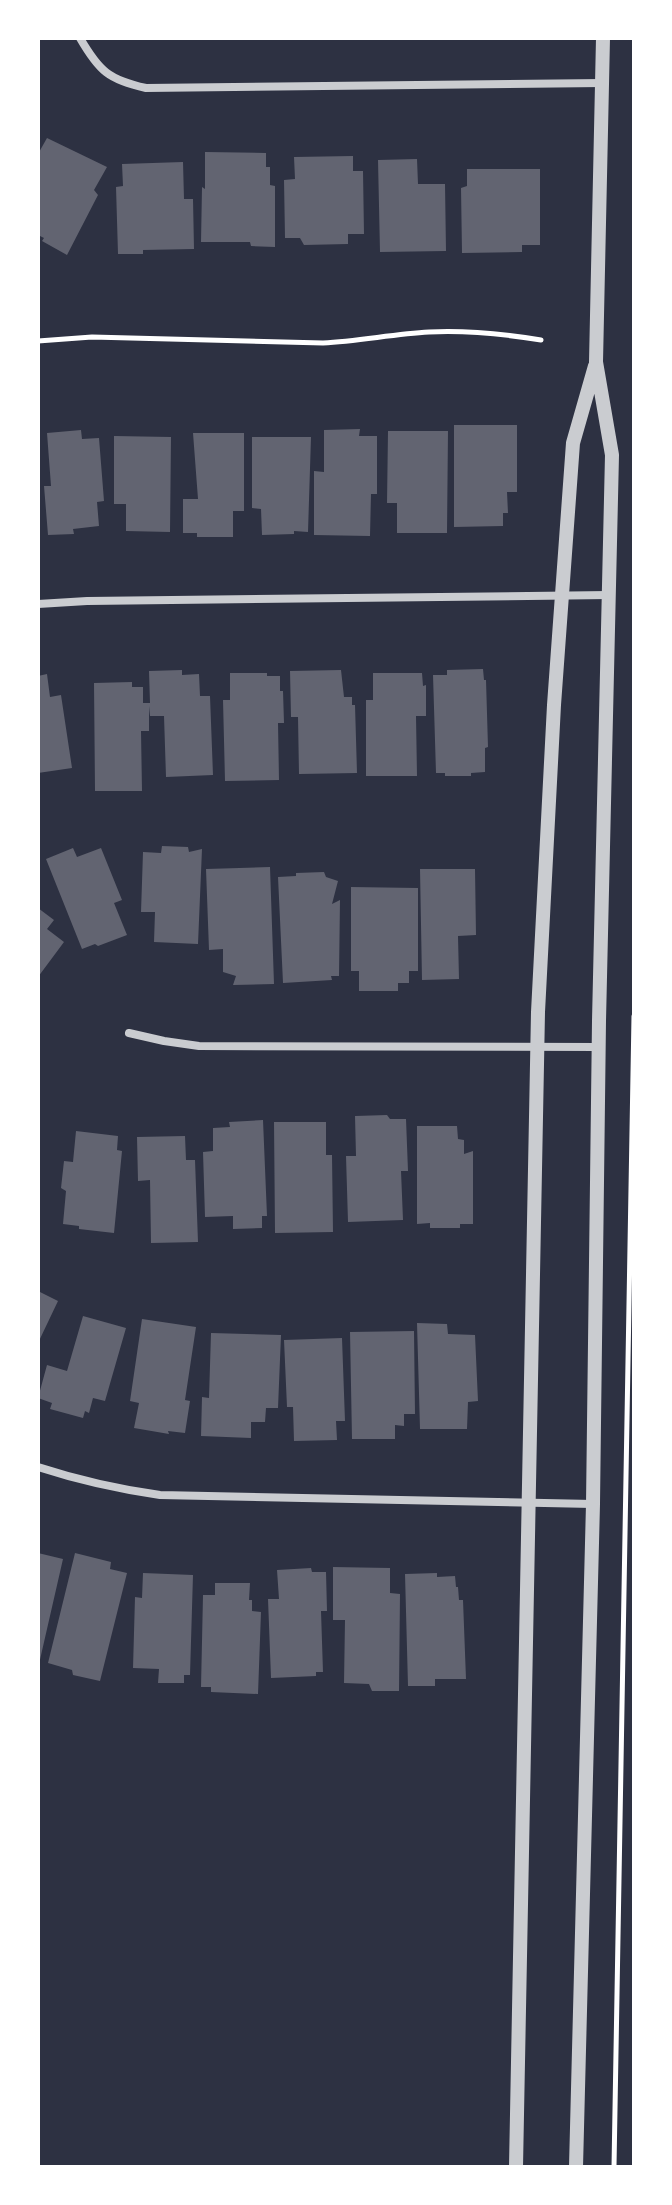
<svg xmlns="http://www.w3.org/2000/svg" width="672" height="2205" font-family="Montserrat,sans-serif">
<rect width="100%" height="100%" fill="#2d3142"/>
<!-- building -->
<path fill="#626471" d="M47 138 107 167 94 190 98 195 67 255 42 241 44 238 38 235V154Z
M205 152 266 153V167H270V185L275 186V247L251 246 250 242H201L202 187 205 189Z
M353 156V171H363L364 234H348V244L304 245 300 238H285L284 180 295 179 294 157Z
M417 159 418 184H445L446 251 380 252 378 160Z
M183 162 184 199H193L194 249 143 250V254H118L116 187 123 186 122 164Z
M467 169H540V245H522V252L462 253 461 188 467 186Z
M454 425H517V492H507L508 513H503V526L454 527Z
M360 429 359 436H377V494H371L370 536 314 535V471L324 472V430Z
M81 430 82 439 99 438 104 501 97 502 99 526 73 529 74 534 48 535 44 486H51L47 433Z
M388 431H448L447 533H397V503H387Z
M193 433H244V511H233V537H197V533H183V499H198Z
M114 436 171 437 170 532 126 531V504H114Z
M252 437H311L308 532 294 531V534L262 535 261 509 252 508Z
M483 669 484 680H486L488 747 485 748V772L471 773V776H445V773H436L433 675H447V670Z
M182 670V675L199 674 200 696H210L213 775 166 777 164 716H150L149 706V731H141L142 791H95L94 683 132 682V687H143V703H150L149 671Z
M341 670 344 697H352V705H355L357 773 299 774 298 717H291L290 671Z
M230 673H267V676H280V691H283L284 723H278L279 780 225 781 223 700H230Z
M373 673H422L423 686 426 685V716H416L417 776H366V700H373Z
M47 674 50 697 61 695 72 768 38 773V676Z
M162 846 188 847 189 852 202 849 198 944 154 942 155 912H141L143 852 161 853Z
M73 848 77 857 101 848 122 900 114 903 127 935 98 946 95 944 82 949 46 859Z
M270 867 274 984 233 985 236 976 223 972V949L209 950 206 869Z
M420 869H475L476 935 458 936 459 979 422 980Z
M324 872 326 877 338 881 332 904 340 900 339 976H331L332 980 283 983 278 877 296 876V873Z
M351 887 418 888V971H409V983H398V991H359V971H351Z
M38 908 54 920 47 929 64 942 38 977Z
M387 1115 390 1119H406L408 1171H401L403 1220 348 1222 346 1156H356L355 1116Z
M263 1120 267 1216H262V1228L233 1229V1216L205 1217 203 1152 213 1151V1128L230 1127 229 1122Z
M274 1122H326V1155H332L333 1232 275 1233Z
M417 1126H457L458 1139 464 1140V1154L473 1151V1224H460V1228H430V1223L417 1224Z
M76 1131 118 1136 117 1150 122 1151 114 1233 79 1229V1226L63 1224 66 1191 61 1188 64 1161 73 1162Z
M185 1136 186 1160H195L198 1242 151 1243 150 1180 138 1181 137 1137Z
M38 1291 58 1301 38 1343Z
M83 1316 126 1328 105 1401 93 1398 89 1413 85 1411 83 1418 50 1409 52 1403 38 1398 47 1365 67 1371Z
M142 1319 196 1327 185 1400 190 1401 185 1433 168 1431 169 1434 134 1428 139 1403 130 1401Z
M417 1323 447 1324 448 1334 475 1335 478 1401 468 1402 467 1429H420Z
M414 1331 415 1414H404V1426L395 1425V1439H352L350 1332Z
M211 1333 281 1335 278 1408H266L265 1422H251V1438L201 1436 202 1397 209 1398Z
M342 1338 345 1421H336L337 1440 294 1441 293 1407H287L284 1340Z
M38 1553 63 1559 39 1664H38Z
M75 1553 111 1562 110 1569 127 1573 100 1681 73 1675 72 1670 48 1663Z
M333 1567 390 1568V1593L400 1594 399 1691H372L369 1684 344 1683 345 1620H333Z
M311 1568 312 1572H326L327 1611H321L323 1672H316V1676L271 1678 268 1599H279L277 1570Z
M143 1573 193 1575 190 1675H184V1683H158L159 1669 133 1668 135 1597 142 1598Z
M437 1573V1577L455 1576 456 1587H458L459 1600H463L466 1679H435V1686H408L405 1574Z
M215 1583H250L249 1600H252V1611L261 1612 258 1694 211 1692V1687H201L203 1595H215Z"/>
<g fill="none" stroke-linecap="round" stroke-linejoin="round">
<!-- path -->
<path stroke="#fff" stroke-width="5" d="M38 341 92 337 323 343C359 341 394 334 429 332 467 330 504 334 541 340
M614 2167 634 1016"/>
<!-- minor -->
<path stroke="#caccd0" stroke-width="8" d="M80 38C99 71 109 80 146 88L603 83
M38 604 87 601 609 595
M129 1033 164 1041 199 1046 599 1047
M38 1467C78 1480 118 1489 160 1495L593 1504"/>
<!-- tertiary -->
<path stroke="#caccd0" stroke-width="14" d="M516 2167 538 1012 554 705 573 443 595 366
M576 2167 593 1504 599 1021 612 455 596 362 603 38"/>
</g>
<!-- border -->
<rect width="672" height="2205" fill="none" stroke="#ffffff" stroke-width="80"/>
</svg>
